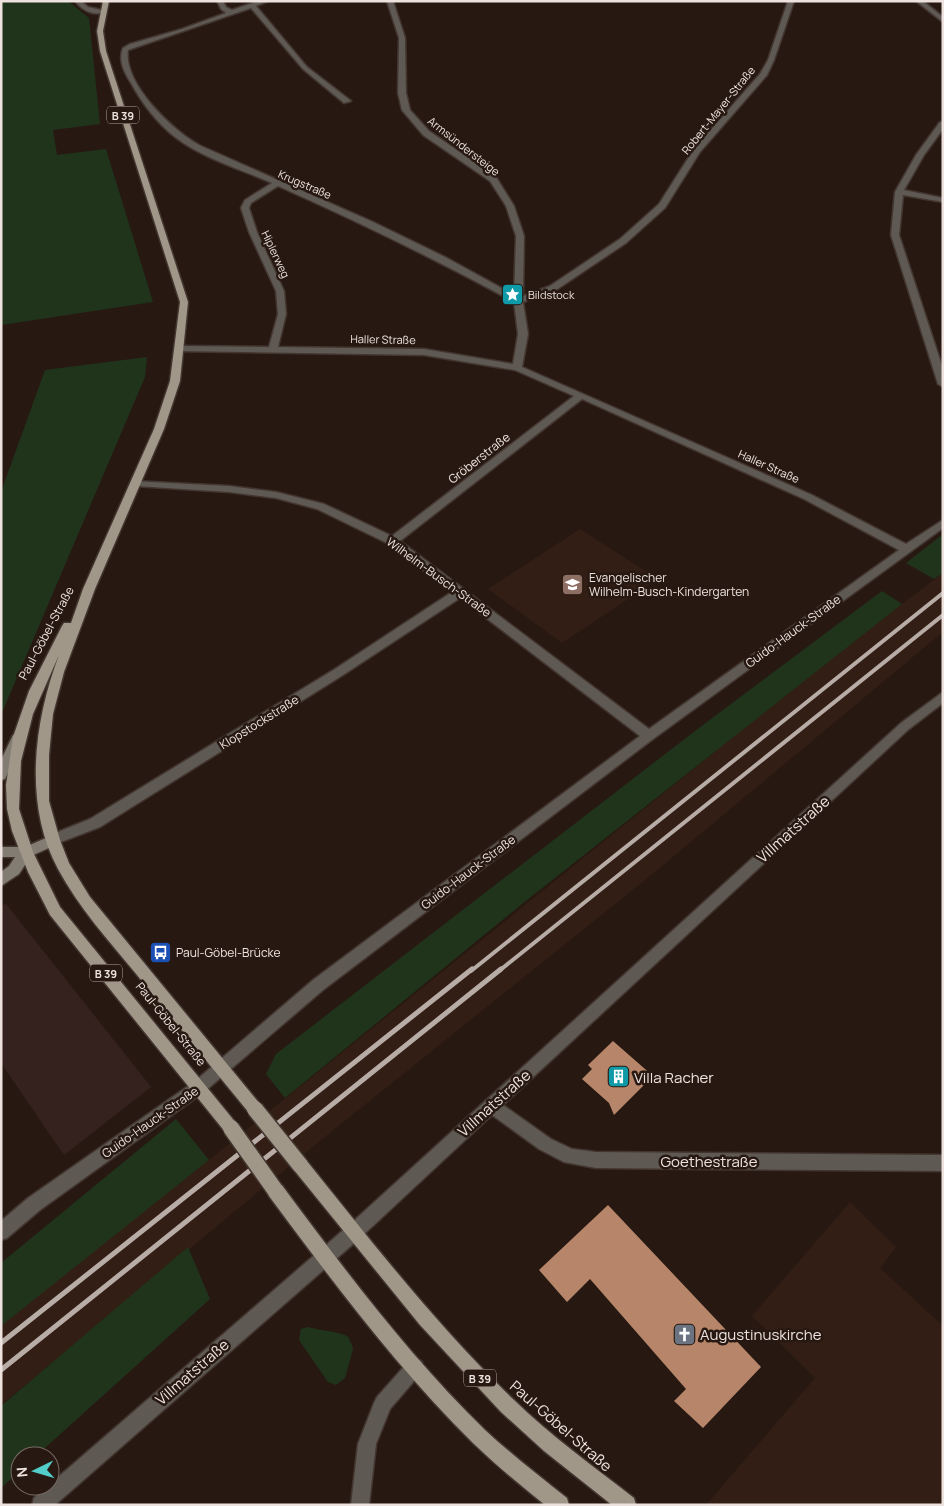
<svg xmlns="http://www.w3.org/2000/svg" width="944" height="1506" font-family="Manrope,sans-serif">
<rect width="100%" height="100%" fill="#271912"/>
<!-- commercial -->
<path fill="#35221e" d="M6 904 151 1087 64 1155 1 1063V906Z"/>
<!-- built -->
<path fill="#321e14" d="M580 529 658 579 562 643 488 589Z
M943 573V632L650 876 321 1140 1 1405V1323L209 1160 732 738 878 622Z
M850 1202 896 1247 880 1268 943 1326V1505H706L815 1378 752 1316Z"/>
<!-- green -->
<path fill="#20341c" d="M1 1H68L89 18 100 124 53 130 57 155 106 149 153 302 1 325Z
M147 357 145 377 1 715V492L45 370Z
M943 534V573L934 579 906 563Z
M882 591 902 604 522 904 285 1098 266 1074 276 1054 695 731Z
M176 1119 209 1160 1 1326V1263Z
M188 1247 210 1299 36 1456H20V1471L1 1488V1406Z
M308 1327C317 1330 343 1332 348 1337 350 1340 352 1345 353 1349L345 1378 336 1385 328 1382 299 1340 301 1329Z"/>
<!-- building -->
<path fill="#b7866a" d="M613 1041 653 1076 614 1115 609 1103 582 1079 592 1069 588 1065Z
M608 1205 761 1367 703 1428 674 1401 686 1389 590 1279 567 1302 539 1270Z"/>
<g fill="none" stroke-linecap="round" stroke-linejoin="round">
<defs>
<path id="street" d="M75 1H81L88 7 106 11C96 17 82 11 75 1Z
M217 1H223L226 7 232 10 258 1H268L256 6 307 67 351 101 344 103 303 69 251 8 128 50C123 84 174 132 201 146L373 222 445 257 514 295 516 236 506 206 490 181 423 135 402 110 398 93 399 38 387 1H393L405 38 406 93 410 110 429 131 496 177 514 206 524 236 523 296 550 286 620 239 659 204 694 149 760 74 768 60 788 1H794L774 60 767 75 700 152 665 208 626 243 556 290 523 302 528 334 522 367 812 495 906 544 943 520V528L653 739 323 990 204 1092 40 1210 7 1238 1 1240V1221L28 1198 194 1082 313 980 640 736 460 598 343 675 100 827 53 845 48 844 46 840 48 836 90 819 335 669 452 592 389 544 317 509 276 498 229 492 136 486 132 485 131 483 132 481 229 486 276 492 324 504 392 536 574 396 515 370 424 355 177 351V347L180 346 269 347 278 314 276 291 249 232 241 208 245 200 272 183C240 169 202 158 175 137 157 123 142 103 131 83 124 72 118 60 123 48L130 44 182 29 226 13 221 9ZM278 186C359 222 437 260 514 302L518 334 513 364 424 349 278 347 286 314 284 291 257 232 249 208 251 203ZM582 399 804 499 899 550 649 729 400 541Z
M916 1H923L943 17V22Z
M940 122H943V129L924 155 904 190 943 198V202L903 195 899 235 943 369V387L938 384 891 235 895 192 916 155Z
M943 692V703L909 729 503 1105 551 1139 572 1149 596 1152 943 1155V1171L596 1168 564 1162 539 1149 492 1115 360 1238 55 1505H32L34 1498 348 1226 901 723Z
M415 1358 421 1361 424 1367 421 1373 390 1409 376 1444 369 1505H351L358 1444 374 1403 377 1397 409 1361Z"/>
<path id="secondary" d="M17 733 21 735 23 738 7 775 5 779 1 780V760L13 735Z
M53 835 58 836 60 840 58 844 31 856 19 874 1 886V872L9 866 15 857H1V847H25Z"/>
<path id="primary" d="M103 1H109L103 31 106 51 188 302 180 381 164 429 95 589 64 672 53 714 49 755V801L60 840 69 863 90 897 260 1104 263 1109 260 1114 255 1116 250 1114C212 1068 175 1022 137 975 109 941 79 908 58 869 23 804 34 721 59 655L33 714 21 761 19 809 33 852 60 907 236 1123 239 1128 236 1133 231 1135 226 1133 50 915 28 872 12 831 7 809 6 785 13 737 29 691 62 626 64 623H71L83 589 154 429 170 381 180 302 100 51 97 31Z
M300 1157 306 1160C372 1242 437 1326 514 1400 551 1436 593 1466 634 1498L636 1505H612L544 1451 501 1412 420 1325 294 1170 292 1165 294 1160Z
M275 1182 281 1184C344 1269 409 1356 485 1430 511 1454 539 1476 567 1498L569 1505H545C520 1485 496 1465 473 1443 397 1368 332 1281 269 1196L267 1190 269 1184Z"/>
</defs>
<!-- street casing -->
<use href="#street" stroke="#43352f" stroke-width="3"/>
<!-- secondary casing -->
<use href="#secondary" stroke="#43352f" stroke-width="3"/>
<!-- primary casing -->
<use href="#primary" stroke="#43352f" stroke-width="3"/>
<!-- street -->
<use href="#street" fill="#5e5953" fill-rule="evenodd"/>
<!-- secondary -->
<use href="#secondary" fill="#837c72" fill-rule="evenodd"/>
<!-- primary -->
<use href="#primary" fill="#a09789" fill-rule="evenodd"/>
<!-- rail-far1 -->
<path stroke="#b8aca7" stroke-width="4" d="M471 971 943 593
M499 971 943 615"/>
<!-- rail -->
<path stroke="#b8aca7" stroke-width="5" d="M1 1343 472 969
M1 1370 501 969"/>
<defs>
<path id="primary-bridge" d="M255 1109 300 1165
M231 1128 275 1190"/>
</defs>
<!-- primary-bridge casing -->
<use href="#primary-bridge" stroke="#43352f" stroke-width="19" stroke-linecap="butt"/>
<!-- primary-bridge -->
<use href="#primary-bridge" stroke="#a09789" stroke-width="16"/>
</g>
<!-- icons -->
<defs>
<symbol id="sight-square" viewBox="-11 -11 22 22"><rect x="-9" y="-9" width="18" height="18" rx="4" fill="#0f9aa8" stroke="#271912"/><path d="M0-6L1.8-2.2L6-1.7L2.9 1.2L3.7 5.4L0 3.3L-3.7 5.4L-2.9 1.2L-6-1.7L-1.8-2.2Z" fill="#fff"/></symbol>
<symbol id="school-square" viewBox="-11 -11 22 22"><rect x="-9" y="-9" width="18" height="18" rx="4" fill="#8d6e63" stroke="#271912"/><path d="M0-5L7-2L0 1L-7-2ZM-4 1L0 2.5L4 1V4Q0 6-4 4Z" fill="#fff"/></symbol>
<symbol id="bus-square" viewBox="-11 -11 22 22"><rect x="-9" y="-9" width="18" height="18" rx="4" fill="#1a4fb4" stroke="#271912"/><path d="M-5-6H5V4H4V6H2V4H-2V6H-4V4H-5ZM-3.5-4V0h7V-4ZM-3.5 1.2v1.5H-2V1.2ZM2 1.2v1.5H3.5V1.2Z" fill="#fff"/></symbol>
<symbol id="building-square" viewBox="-11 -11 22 22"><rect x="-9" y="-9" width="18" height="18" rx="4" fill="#0f9aa8" stroke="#271912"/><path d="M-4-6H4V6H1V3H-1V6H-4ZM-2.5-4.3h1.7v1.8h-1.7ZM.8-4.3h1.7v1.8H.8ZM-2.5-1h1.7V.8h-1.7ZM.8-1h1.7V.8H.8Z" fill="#fff"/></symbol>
<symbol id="church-square" viewBox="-11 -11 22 22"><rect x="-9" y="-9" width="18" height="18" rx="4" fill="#6b7280" stroke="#271912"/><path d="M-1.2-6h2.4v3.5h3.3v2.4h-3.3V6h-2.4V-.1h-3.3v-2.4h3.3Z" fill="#fff"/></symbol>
</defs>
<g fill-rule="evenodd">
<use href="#sight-square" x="500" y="282" width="25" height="25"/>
<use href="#school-square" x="560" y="572" width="25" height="25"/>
<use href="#bus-square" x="148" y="940" width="25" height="25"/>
<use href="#building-square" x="606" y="1064" width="25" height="25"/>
<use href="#church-square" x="672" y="1322" width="25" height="25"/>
</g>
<g text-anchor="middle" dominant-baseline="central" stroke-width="5" stroke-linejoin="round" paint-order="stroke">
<!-- far-street labels -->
<g font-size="11" fill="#ede2de" stroke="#271912">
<text transform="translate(718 110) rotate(-51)">Robert-Mayer-Straße</text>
<text transform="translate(464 146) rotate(38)">Armsündersteige</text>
<text transform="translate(305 184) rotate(23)">Krugstraße</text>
<text transform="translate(276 254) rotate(65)">Hiplerweg</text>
<text transform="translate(383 339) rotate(1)">Haller Straße</text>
<text transform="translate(769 466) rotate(24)">Haller Straße</text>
</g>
<!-- shield labels -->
<g fill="#271912" stroke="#b2a6a1" stroke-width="1">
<rect x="107" y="106.5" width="32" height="17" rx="4"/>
<rect x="90" y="964.5" width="32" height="17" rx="4"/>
<rect x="464" y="1369.5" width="32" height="17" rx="4"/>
</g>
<g font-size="11" font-weight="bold" fill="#ede2de">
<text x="123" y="115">B 39</text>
<text x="106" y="973">B 39</text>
<text x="480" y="1378">B 39</text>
</g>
<!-- far-poi labels -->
<g font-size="11" fill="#ede2de" stroke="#271912" text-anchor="start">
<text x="528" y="294">Bildstock</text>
</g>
<!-- street labels -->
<g font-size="12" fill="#ede2de" stroke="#271912">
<text transform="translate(479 458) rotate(-38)">Gröberstraße</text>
<text transform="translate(439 577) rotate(36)">Wilhelm-Busch-Straße</text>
<text transform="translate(793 631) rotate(-36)">Guido-Hauck-Straße</text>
<text transform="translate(46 633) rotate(-62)">Paul-Göbel-Straße</text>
<text transform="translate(259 722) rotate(-32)">Klopstockstraße</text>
<text transform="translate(468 872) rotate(-37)">Guido-Hauck-Straße</text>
<text transform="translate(171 1024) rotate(51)">Paul-Göbel-Straße</text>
<text transform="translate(150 1122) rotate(-35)">Guido-Hauck-Straße</text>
</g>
<!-- poi labels -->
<g font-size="12" fill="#ede2de" stroke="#271912" text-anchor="start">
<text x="589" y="577">Evangelischer<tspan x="589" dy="14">Wilhelm-Busch-Kindergarten</tspan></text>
<text x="176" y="952">Paul-Göbel-Brücke</text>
</g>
<!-- near-street labels -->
<g font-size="15" fill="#ede2de" stroke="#271912">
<text transform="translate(793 829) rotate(-42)">Villmatstraße</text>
<text transform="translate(494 1103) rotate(-42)">Villmatstraße</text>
<text x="709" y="1161">Goethestraße</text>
<text transform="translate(192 1372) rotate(-41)">Villmatstraße</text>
<text transform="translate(561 1426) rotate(41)">Paul-Göbel-Straße</text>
</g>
<!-- near-poi labels -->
<g font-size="15" fill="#ede2de" stroke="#271912" text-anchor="start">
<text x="634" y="1077">Villa Racher</text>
<text x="700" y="1334">Augustinuskirche</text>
</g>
</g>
<!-- border -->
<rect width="944" height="1506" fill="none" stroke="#ede2de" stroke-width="5"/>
<!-- north arrow -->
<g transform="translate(35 1471) rotate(265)"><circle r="24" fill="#271912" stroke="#766964"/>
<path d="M0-4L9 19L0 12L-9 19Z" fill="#53cdca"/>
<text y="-8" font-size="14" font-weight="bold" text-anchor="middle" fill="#ede2de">N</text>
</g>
</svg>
